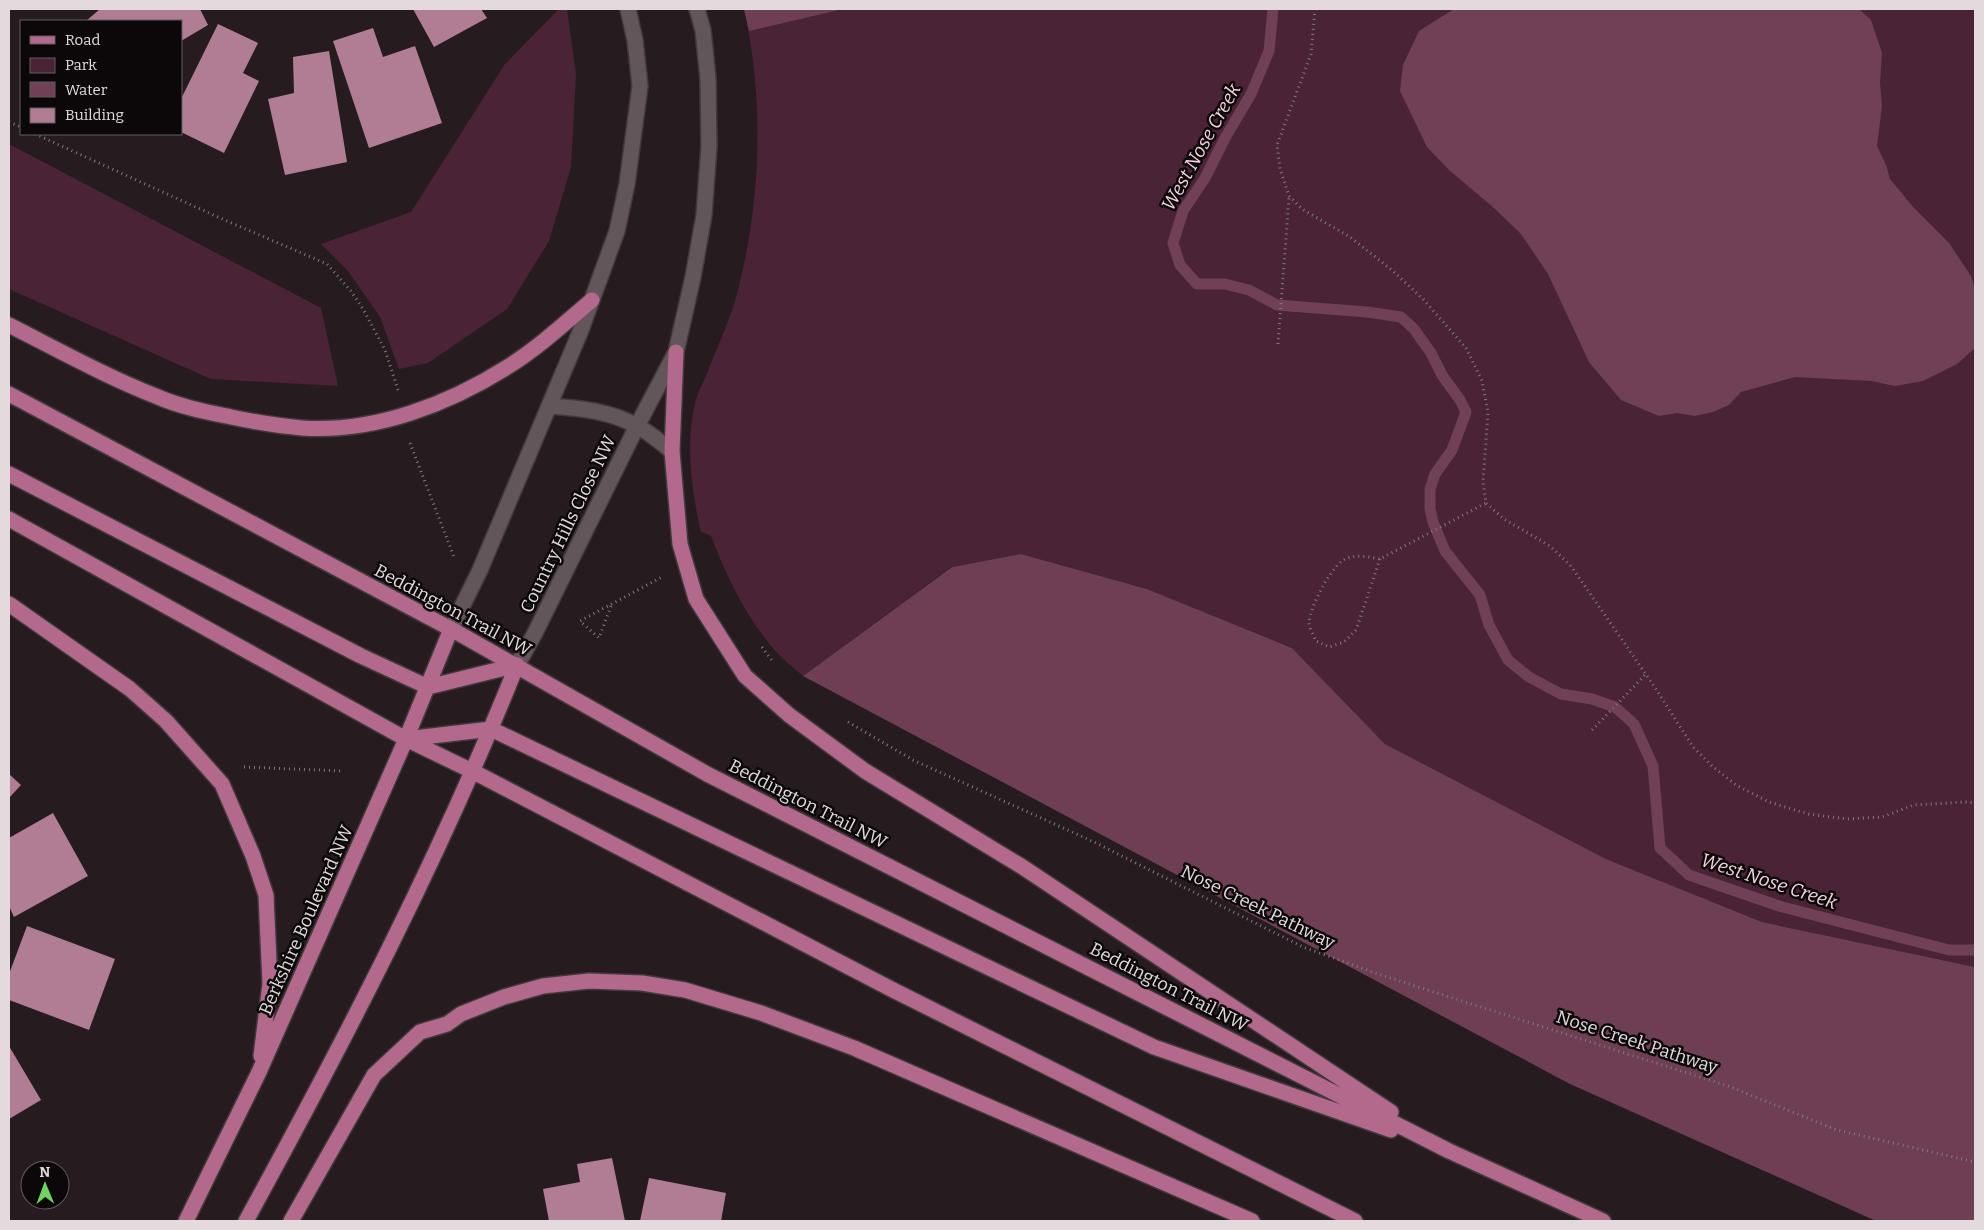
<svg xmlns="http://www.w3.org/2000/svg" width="1984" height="1230" font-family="Bitter,serif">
<rect width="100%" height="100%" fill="#261c20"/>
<!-- green -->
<path fill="#4b2336" d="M559 9H567L576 75 571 167 549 241 507 309 428 363 399 369 380 317 348 271 321 244 411 212 505 64Z
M744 9H1975V967L1762 922 1606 859 1385 744 1292 648 1147 589 1021 554 951 567 803 676C795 669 785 661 777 653 747 619 727 578 711 536L701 532C692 494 685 442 695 404 697 394 702 385 706 376 716 350 728 324 736 298 761 203 765 104 744 9Z
M9 144 321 308 338 386 211 379 9 289Z"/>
<!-- forest -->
<path fill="#6d3e54" d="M744 9H843L749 31Z
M1021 554 1147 589 1292 648 1385 744 1606 859 1762 922 1975 967V1221H1876L1570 1084 803 676 952 567Z"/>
<!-- water -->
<path fill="#6f4056" d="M1454 9H1859L1871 20 1882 53 1880 83 1882 106 1877 146 1886 165 1890 179 1914 208 1949 243 1971 276 1975 289V348L1957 364 1923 381 1895 386 1871 381 1795 377 1741 392 1729 405 1713 412 1695 416 1677 413 1659 416 1621 400 1589 362 1548 274 1521 234 1494 208 1449 170 1427 147 1400 91 1403 65 1419 31Z"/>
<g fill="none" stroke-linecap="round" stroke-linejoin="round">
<!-- stream -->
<path stroke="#6f4056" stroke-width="11" d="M1273 9 1269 51 1251 94 1225 138 1205 178 1183 211 1173 243 1180 265 1197 284H1225L1249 290 1277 305 1367 312 1401 317 1414 329 1431 353 1442 375 1460 400 1466 412 1452 450 1435 474 1430 489V509L1433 522 1445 551 1480 595 1489 625 1508 660 1529 677 1561 694 1592 699 1615 707 1634 724 1653 766 1660 848 1689 875 1779 906 1949 950H1975"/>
</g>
<!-- building -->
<path fill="#b17d94" d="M100 9H200L208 25 181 41V21H86Z
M413 9H481L487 18 434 47Z
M218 24 258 43 243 73 259 81 224 153 181 132V99Z
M373 28 383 57 415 46 442 123 369 148 333 41Z
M329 51 347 162 285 175 268 99 294 93 293 57Z
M9 774 21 785 9 798Z
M53 813 88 876 14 917 9 906V838Z
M27 926 115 959 89 1030 9 1000V974Z
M9 1046 41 1100 9 1119Z
M612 1158 625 1221H549L543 1189 580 1182 577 1164Z
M649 1178 726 1193 721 1221H640Z"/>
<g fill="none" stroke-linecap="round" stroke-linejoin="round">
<defs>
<path id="minor" d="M549 406C580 408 610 411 637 426 649 432 661 443 672 451
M451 629 480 570 581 330 617 231 627 184 640 86 635 40 628 9
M517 665 535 633 637 426 676 352 693 277 704 215 709 146 708 79 703 30 697 9"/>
<path id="major" d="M9 325C58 350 107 377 158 397 181 407 207 412 231 417 255 422 278 426 302 428 375 433 449 404 509 366 539 347 565 323 592 300
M676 352 672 451 680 544 696 599 745 676 789 715 865 771 1021 866 1391 1112
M9 394 451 629 707 774 1449 1151 1603 1221
M9 474 361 656 428 687 517 665
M9 519 406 739 472 771 895 991 1355 1221
M9 604 130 689 166 721 222 784 253 856 266 895 270 984 261 1056
M406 739 491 729 1154 1047 1391 1130
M186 1221 259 1072 406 739 451 629
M246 1221C345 1040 440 857 517 665
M291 1221 374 1075 420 1032 447 1024 461 1014 504 997 543 986 589 981 642 983 685 990 761 1013 854 1048 1252 1221"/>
</defs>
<!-- minor casing -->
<use href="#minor" stroke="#42393d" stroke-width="18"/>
<!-- major casing -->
<use href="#major" stroke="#42393d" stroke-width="18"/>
<!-- path -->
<path stroke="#837a7e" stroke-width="3" stroke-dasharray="1 4" stroke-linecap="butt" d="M1315 9 1311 54 1277 145 1280 169 1289 196 1302 209 1350 237 1393 271 1424 300 1466 348 1482 381 1488 412 1483 482 1486 503 1504 519 1550 546 1571 566 1654 686 1693 747 1712 766 1736 785 1769 802 1808 814 1847 819 1882 817 1914 805 1965 802 1975 803
M9 122 21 127
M35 134 220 218 327 264 351 291 363 309 385 350 398 390
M1278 344 1289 197
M410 443 454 557
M1380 559 1356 630 1344 642 1329 647 1316 641C1314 636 1309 628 1309 623 1310 607 1329 571 1342 561 1353 553 1369 557 1380 559L1486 503
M611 606 599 638 580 621 662 577
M762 647 773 662
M848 722 913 760 1094 842 1303 947 1381 975 1728 1086 1837 1130 1975 1162
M1592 730 1646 674
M244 767 342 771"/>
<!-- minor -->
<use href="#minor" stroke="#63565b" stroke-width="15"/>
<!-- major -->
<use href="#major" stroke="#b2698c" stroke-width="15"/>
</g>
<g text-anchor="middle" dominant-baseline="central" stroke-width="5" stroke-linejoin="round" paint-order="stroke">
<!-- street labels -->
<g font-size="18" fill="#e2dadd" stroke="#0c0809">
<text transform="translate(568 524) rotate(-64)">Country Hills Close NW</text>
<text transform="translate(453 610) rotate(28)">Beddington Trail NW</text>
<text transform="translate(808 804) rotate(27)">Beddington Trail NW</text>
<text transform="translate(1258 907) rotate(26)">Nose Creek Pathway</text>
<text transform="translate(306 920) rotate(-66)">Berkshire Boulevard NW</text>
<text transform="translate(1169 987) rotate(27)">Beddington Trail NW</text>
<text transform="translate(1637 1042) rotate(18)">Nose Creek Pathway</text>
</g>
<!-- water labels -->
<g font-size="19" font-style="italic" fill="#f5d4e1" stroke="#0c0809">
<text transform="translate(1201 147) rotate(-61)">West Nose Creek</text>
<text transform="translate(1769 881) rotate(18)">West Nose Creek</text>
</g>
</g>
<!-- border -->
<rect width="1984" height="1230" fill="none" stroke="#e2dadd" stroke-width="20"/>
<!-- legend -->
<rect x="20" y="20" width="162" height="115" fill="#0c0809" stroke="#625c5e"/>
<rect x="30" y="36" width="25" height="8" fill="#b2698c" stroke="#625c5e"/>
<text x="65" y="45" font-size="15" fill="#e2dadd">Road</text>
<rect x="30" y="58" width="25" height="15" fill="#4b2336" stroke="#625c5e"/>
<text x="65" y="70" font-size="15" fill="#e2dadd">Park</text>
<rect x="30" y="82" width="25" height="15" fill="#6f4056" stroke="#625c5e"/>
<text x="65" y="95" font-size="15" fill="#e2dadd">Water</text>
<rect x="30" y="108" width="25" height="15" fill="#b17d94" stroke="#625c5e"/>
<text x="65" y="120" font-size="15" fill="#e2dadd">Building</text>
<!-- north arrow -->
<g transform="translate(45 1185) rotate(359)"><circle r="24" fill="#0c0809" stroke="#625c5e"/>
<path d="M0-4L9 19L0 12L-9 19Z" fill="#6fd35f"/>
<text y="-8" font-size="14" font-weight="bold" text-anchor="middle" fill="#e2dadd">N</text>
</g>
</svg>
